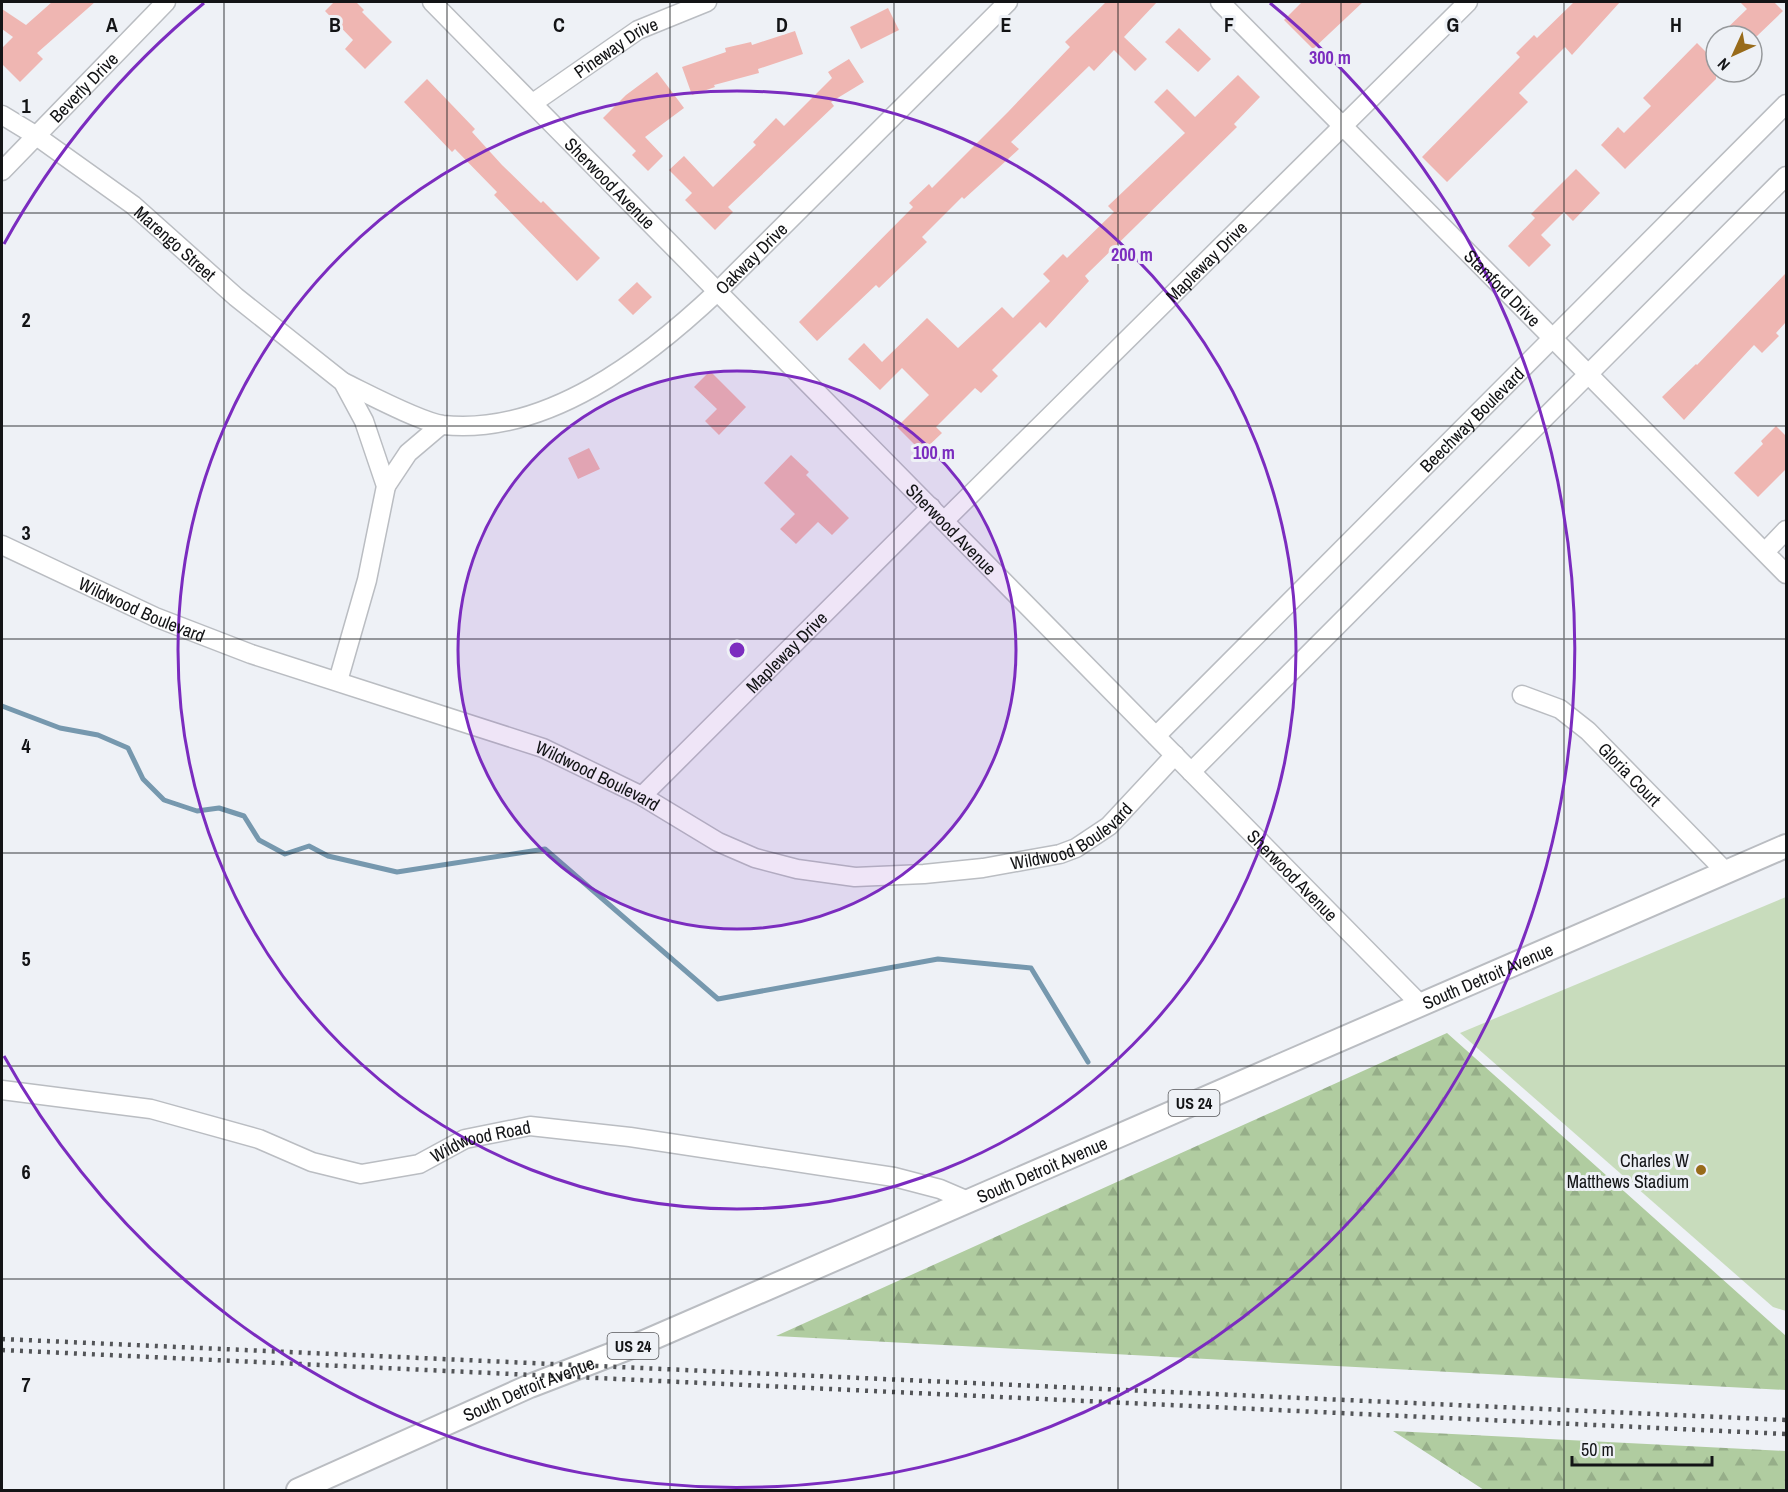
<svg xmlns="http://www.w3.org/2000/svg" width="1788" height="1492" font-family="'Archivo Narrow',sans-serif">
<defs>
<pattern id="forest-firs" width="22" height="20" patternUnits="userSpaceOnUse" patternTransform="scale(1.5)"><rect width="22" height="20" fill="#b0cca0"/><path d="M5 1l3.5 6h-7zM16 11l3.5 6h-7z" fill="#96ae89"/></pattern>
</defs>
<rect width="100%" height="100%" fill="#eef1f6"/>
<!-- forest -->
<path fill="url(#forest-firs)" d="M1447 1033 1786 1336V1390L776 1336Z
M1393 1431 1786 1451V1490H1484Z"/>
<!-- green -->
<path fill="#c8dcbc" d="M1786 897V1311L1773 1307 1460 1033Z"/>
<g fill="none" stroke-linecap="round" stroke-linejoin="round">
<!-- stream -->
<path stroke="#7698ae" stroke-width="5" d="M2 706 60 728 98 735 128 748 143 779 164 800 197 811 219 808 244 816 259 840 285 854 309 846 328 856 397 872 545 849 718 999 938 959 1031 968 1088 1062"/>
</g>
<!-- building -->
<path fill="#efb6b2" d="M52 2H95L37 53 43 59 20 82 2 64V48L13 37 2 29V9L26 25Z
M334 2H356L364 10 362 12 392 42 365 69 345 49 353 40 325 11Z
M1106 2H1157L1124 37 1147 59 1135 71 1114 50 1094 71 1089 66 1011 142 1019 149 964 199 962 197 922 237 927 242 879 288 876 285 817 341 799 322 913 207 909 203 929 184 932 188 1008 112 1070 47 1065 42Z
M1302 2H1363L1313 49 1284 20Z
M1574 2H1620L1572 55 1565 47 1519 93 1528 102 1447 182 1422 157 1520 57 1516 53 1534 35 1537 38Z
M1740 2H1774L1783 11 1757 36H1719L1747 9Z
M888 8 899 30 861 49 850 27Z
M1179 28 1211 59 1198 72 1165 42Z
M795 31 803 54 758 69 759 73 714 85 715 87 692 95 682 67 726 52 725 48 751 42 752 45Z
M1697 43 1716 62V79L1625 169 1601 145 1618 127 1624 133 1651 106 1643 98Z
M849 59 864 82 831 102 834 106 728 207 733 212 715 230 685 200 692 193 669 170 684 156 713 187 756 145 753 142 776 118 784 126 832 78 828 72Z
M657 72 684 108 645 137 663 156 648 171 632 155 636 151 603 118 626 95Z
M1238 75 1260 97 1234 124 1237 127 1085 276 1089 281 1046 328 1040 322 992 370 998 376 981 393 975 388 936 427 942 433 922 452 897 427 929 395 902 368 880 390 848 359 864 343 882 362 927 318 958 348 1002 307 1013 318 1050 281 1043 274 1063 254 1067 258 1114 212 1108 206 1185 133 1154 102 1167 89 1195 117Z
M427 79 475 129 472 132 502 165 541 203 543 201 600 258 577 281 494 195 497 192 455 149 452 152 404 102Z
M1576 169 1600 193 1573 221 1564 212 1541 235 1551 245 1529 267 1508 246 1535 218 1531 214Z
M1786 273V322L1776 333 1779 336 1762 353 1754 345 1684 420 1662 397 1696 364 1697 365Z
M637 282 652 297 633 315 618 300Z
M710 371 746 407 719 435 705 421 717 409 694 387Z
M1776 426 1786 436V469L1758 497 1734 473 1763 444 1761 441Z
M589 448 600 469 578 479 568 458Z
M791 455 809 472 806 475 849 518 832 535 818 522 796 544 780 529 795 514 764 483Z"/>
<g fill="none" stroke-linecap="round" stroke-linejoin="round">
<defs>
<g id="minor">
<path id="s1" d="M432 2 1420 1004"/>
<path id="s2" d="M1220 2 1786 574"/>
<path id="s3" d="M533 103 638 30 707 2"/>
<path id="s4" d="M2 115 35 135 133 205 236 297 343 382 364 421 386 486 367 580 338 681"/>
<path id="s5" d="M2 171 166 2"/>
<path id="s6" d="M343 382C366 393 420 422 443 425 547 436 647 358 718 291L1008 2"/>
<path d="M386 486 408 453 441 425"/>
<path id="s7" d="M944 521 1468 2"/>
<path id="s8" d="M2 545 155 617 251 654 543 748 642 796 718 842 755 858 797 869 855 877 924 874 983 868 1060 854 1076 848 1109 826 1175 755"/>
<path d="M1765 552 1786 530"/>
<path id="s9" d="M1522 695 1560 709 1588 731 1726 872"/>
<path id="s10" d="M1156 736 1786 104"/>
<path d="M1191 772 1786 176"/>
<path id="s11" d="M642 796 931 507"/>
<path id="s12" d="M2 1090 151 1109 259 1139 312 1162 361 1174 419 1164 465 1139 530 1126 630 1137 894 1177 940 1189 968 1201"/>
</g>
<g id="major">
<path id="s13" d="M298 1490 530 1386 644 1342 1786 846"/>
</g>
</defs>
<!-- minor casing -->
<use href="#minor" stroke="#babdc2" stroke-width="21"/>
<!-- major casing -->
<use href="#major" stroke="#babdc2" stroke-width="26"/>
<!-- minor -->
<use href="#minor" stroke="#fff" stroke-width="18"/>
<!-- major -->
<use href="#major" stroke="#fff" stroke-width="22"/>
<!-- rail -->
<path stroke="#535558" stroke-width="4.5" stroke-dasharray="3 6" stroke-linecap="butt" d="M2 1339 1786 1420
M2 1350 1786 1434"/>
</g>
<!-- grid -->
<path fill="none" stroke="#131416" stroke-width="1.5" stroke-opacity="0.55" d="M224 2V1490M447 2V1490M670 2V1490M894 2V1490M1118 2V1490M1341 2V1490M1564 2V1490M2 213H1786M2 426H1786M2 639H1786M2 853H1786M2 1066H1786M2 1279H1786"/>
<!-- distance rings -->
<circle cx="737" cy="650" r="279" fill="#7b2cbf" fill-opacity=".12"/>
<g fill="none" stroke="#7b2cbf" stroke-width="3">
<circle cx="737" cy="650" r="279"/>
<circle cx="737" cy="650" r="559"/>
<path d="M4 244A838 838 0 0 1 204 3M1270 3A838 838 0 1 1 4 1056"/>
</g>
<!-- markers -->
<circle fill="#986b1a" stroke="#eef1f6" stroke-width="2" cx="1701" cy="1170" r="6"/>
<g text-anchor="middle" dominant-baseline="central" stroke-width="6" stroke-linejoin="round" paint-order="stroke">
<!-- shield labels -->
<g fill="#eef1f6" stroke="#555659" stroke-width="1.5">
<rect x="1168.5" y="1090" width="51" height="26" rx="4.5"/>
<rect x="607.5" y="1333" width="51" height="26" rx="4.5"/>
</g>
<g font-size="16" font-weight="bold" fill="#131416">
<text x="1194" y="1103">US 24</text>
<text x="633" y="1346">US 24</text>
</g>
<!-- street labels -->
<g font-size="18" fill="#131416" stroke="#eef1f6">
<text stroke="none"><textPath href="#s3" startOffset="100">Pineway Drive</textPath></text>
<text stroke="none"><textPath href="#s5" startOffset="117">Beverly Drive</textPath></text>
<text stroke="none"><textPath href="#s1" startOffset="254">Sherwood Avenue</textPath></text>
<text stroke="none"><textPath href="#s4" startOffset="216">Marengo Street</textPath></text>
<text stroke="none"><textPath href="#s6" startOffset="471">Oakway Drive</textPath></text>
<text stroke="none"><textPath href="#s7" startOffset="369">Mapleway Drive</textPath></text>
<text stroke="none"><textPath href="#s2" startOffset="402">Stamford Drive</textPath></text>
<text stroke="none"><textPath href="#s10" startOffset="447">Beechway Boulevard</textPath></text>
<text stroke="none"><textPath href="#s1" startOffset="740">Sherwood Avenue</textPath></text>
<text stroke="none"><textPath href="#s8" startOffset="154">Wildwood Boulevard</textPath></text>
<text stroke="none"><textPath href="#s11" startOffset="204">Mapleway Drive</textPath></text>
<text stroke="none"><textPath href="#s9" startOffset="136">Gloria Court</textPath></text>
<text stroke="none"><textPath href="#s8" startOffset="640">Wildwood Boulevard</textPath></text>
<text stroke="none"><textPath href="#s8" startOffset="1144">Wildwood Boulevard</textPath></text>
<text stroke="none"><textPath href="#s1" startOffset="1226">Sherwood Avenue</textPath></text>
<text stroke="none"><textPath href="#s13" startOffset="1296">South Detroit Avenue</textPath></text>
<text stroke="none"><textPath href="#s12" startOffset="496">Wildwood Road</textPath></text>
<text stroke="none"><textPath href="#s13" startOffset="810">South Detroit Avenue</textPath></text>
<text stroke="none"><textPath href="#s13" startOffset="252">South Detroit Avenue</textPath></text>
</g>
<!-- poi labels -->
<g font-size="18" fill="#131416" stroke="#eef1f6" text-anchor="end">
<text x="1689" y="1160">Charles W<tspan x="1689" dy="21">Matthews Stadium</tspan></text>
</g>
</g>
<g font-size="20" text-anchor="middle" font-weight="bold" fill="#131416" stroke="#eef1f6" stroke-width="6" stroke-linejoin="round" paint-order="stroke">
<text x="112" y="32">A</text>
<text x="335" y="32">B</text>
<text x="559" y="32">C</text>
<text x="782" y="32">D</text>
<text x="1006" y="32">E</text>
<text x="1229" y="32">F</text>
<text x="1453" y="32">G</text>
<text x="1676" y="32">H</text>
<text x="26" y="113">1</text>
<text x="26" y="327">2</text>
<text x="26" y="540">3</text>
<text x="26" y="753">4</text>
<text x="26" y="966">5</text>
<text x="26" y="1179">6</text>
<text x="26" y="1392">7</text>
</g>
<circle cx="737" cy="650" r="9" fill="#7b2cbf" stroke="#eef1f6" stroke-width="3"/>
<g font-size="18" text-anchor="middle" font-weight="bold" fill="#7b2cbf" stroke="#eef1f6" stroke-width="6" stroke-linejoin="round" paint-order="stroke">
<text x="1330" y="64">300 m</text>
<text x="1132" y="261">200 m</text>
<text x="934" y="459">100 m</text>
</g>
<!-- border -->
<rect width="1788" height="1492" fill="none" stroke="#131416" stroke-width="6"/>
<!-- north arrow -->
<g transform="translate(1734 54) rotate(225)"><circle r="28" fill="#eef1f6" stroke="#96999c" stroke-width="1.5"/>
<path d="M0-4.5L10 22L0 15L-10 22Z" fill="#986b1a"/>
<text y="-9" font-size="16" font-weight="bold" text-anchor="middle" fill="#131416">N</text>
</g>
<!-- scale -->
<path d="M1572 1456v9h140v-9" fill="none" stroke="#131416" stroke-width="3"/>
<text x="1581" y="1456" font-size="18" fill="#131416" stroke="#eef1f6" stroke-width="4.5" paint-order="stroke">50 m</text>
</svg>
